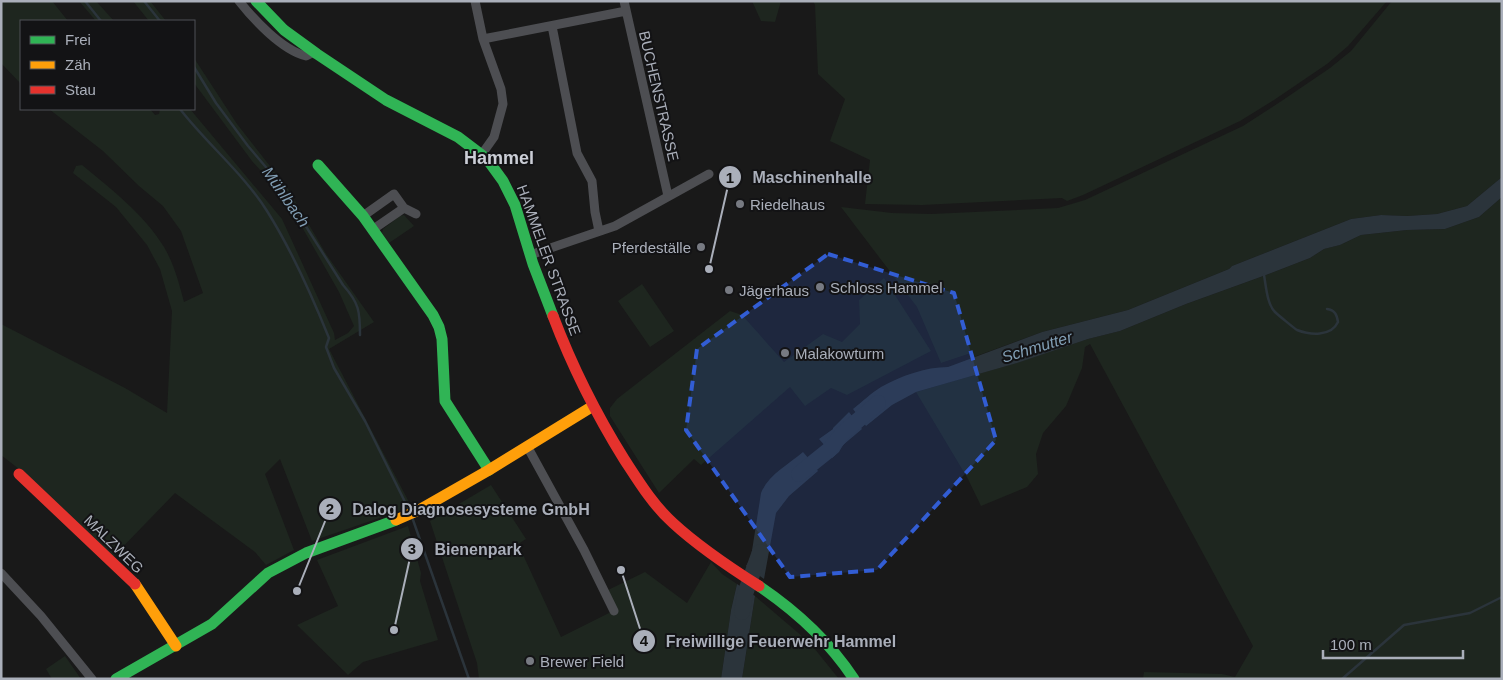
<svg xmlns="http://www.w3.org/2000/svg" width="1503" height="680" font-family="Arial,sans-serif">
<rect width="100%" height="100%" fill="#191919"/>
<!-- green -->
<path fill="#1e261f" d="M1 1H52L68 21H21V84L1 63Z
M79 1H96L114 21H96Z
M133 1H150L166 21H149Z
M752 1H781L775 22 761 21Z
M813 1H1387L1348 46 1327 64 1274 100 1240 121 1083 195 1067 201 1062 198 922 205 865 204 870 160 830 141 845 99 818 74 815 5Z
M1392 1H1502V177L1467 206 1437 214 1407 216 1381 215 1351 219 1232 266 1229 269 1128 310 1042 332 971 358V353L941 363 917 307 841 207 892 213 931 214 1058 208 1085 200 1243 126 1283 100 1330 68 1351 51Z
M194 58 237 124 288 189 326 254 374 322 329 349 411 506 394 513 312 541 280 459 265 474 294 550 266 565 255 552 175 493 113 557 19 469 1 455V324L125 388 167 413 172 311 160 269 147 245 116 207 73 173 76 166 82 165C111 189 144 214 164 247 174 264 179 283 184 302L203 293 181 231 163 206 139 186 103 151 49 109H150L155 115 159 114 160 109H190L282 219 334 333 335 340 348 333 354 326 339 292 302 227 273 184 252 161 194 83Z
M1502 197V679H1143L1144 672 1222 674 1235 677 1253 646 1090 344 1085 347 1082 368 1066 406 1043 433 1036 454 1038 474 1027 487 981 506 968 479 916 392 1016 363 1088 339 1120 331 1186 304 1266 275 1310 258 1324 249 1340 245 1361 235 1407 230 1445 229 1479 217Z
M404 215 414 226 389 243 382 233 383 229 400 216Z
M884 278 931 351 847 395 831 388 805 406 790 387 701 465 694 459 659 493 610 416V408L617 399 730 311 742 315 784 362 823 334 842 342 860 324 859 300Z
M642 284 674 331 650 347 618 301Z
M491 485 526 539 518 544 561 637 617 609 608 590 645 572 687 603 711 562 722 574 737 584 731 610 721 679H479L477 663 430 521Z
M408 526 421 573 420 581 438 640 363 662 348 675 297 625 338 606 317 560Z
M755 596 810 643 839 679H742Z
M65 656 81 679H52L46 669Z"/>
<!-- water -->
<path fill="#2b343b" d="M1502 177V197L1479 217 1445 229 1407 230 1361 235 1340 245 1324 249 1310 258 1266 275 1186 304 1120 331 1088 339 1017 363 916 392 892 405 866 426 853 409C862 402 871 393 881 387 901 376 925 367 948 367L1042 332 1128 310 1229 269 1232 266 1351 219 1381 215 1407 216 1437 214 1467 206Z
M849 412 862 429 843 445 839 452 832 458 830 455 821 462 816 456 826 447 819 439 833 429V428Z
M803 452 810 460 814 458 819 464 815 467 818 471 789 496 776 513 764 579 746 566 751 557 761 493C769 474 788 465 803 452Z
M737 584 755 596 742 679H721L731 610Z"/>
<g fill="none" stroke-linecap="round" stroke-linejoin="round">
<!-- stream -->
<path stroke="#2b343b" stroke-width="2.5" d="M85 1 101 21
M144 1 160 21
M194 67 216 103 248 146 276 179 343 285C359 303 360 311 360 335
M180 109C207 144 243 173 267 211 291 249 312 296 329 338L326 347 334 368 365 421 409 510
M1264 275C1266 286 1267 304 1275 312 1277 314 1295 329 1297 330 1310 335 1331 337 1338 322 1337 315 1335 310 1327 309
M412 517 469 679
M1342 679 1404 625 1470 613 1502 597"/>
<!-- river -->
<path stroke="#2b343b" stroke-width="16" d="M799 474 829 450 842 434 878 403
M742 612 745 594 760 552"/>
<!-- street -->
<path stroke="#4d4e52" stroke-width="9" d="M239 1C254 20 282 50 306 56L314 52
M475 1 483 39 501 89 503 104 494 137 482 154
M624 1 668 196
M552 26 577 153 592 181 595 212 599 231
M483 39 626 11
M363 216 394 194 404 208 416 214
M372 230 404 208
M530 255 615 226 709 174
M527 446 584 550 614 611
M1 573 41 616 92 679"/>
<!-- fast -->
<path stroke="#30b455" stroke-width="11" d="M256 1 284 30 317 54 386 100 458 137 487 159 503 181 515 205 533 264 553 316
M318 165 363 216 433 315 439 327 442 339 445 401 489 470
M759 586C796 611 829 641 854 679
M116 679 212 624 268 573 306 553 396 520"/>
<!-- slow -->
<path stroke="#ff9f0a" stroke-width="11" d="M396 520 419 510 489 470 593 406
M135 584 176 646"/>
<!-- jam -->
<path stroke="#e5322d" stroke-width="11" d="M553 316C572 366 596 414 624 459 639 482 653 505 673 523 699 547 729 567 759 586
M19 474 135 584"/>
</g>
<!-- marked area -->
<path fill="#325dd4" fill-opacity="0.2" stroke="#325dd4" stroke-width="4" stroke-dasharray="10 6" stroke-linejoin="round" d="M828 254 954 293 996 440 877 570 790 577 686 430 697 349Z"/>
<!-- markers -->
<g fill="#777a82" stroke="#131315" stroke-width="2">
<circle cx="740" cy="204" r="5"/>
<circle cx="701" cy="247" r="5"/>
<circle cx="820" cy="287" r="5"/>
<circle cx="729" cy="290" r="5"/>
<circle cx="785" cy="353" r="5"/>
<circle cx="530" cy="661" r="5"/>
</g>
<g text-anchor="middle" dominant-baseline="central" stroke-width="4" stroke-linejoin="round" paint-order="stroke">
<!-- street labels -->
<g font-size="15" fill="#aaafba" stroke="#131315">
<text transform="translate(659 96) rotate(77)">BUCHENSTRASSE</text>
<text transform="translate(549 260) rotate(70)">HAMMELER STRASSE</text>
<text transform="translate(114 544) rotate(44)">MALZWEG</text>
</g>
<!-- poi labels -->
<g font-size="15" fill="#aaafba" stroke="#131315" text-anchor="start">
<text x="750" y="204">Riedelhaus</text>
<text x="691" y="247" text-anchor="end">Pferdeställe</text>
<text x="830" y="287">Schloss Hammel</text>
<text x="739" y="290">Jägerhaus</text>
<text x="795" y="353">Malakowturm</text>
<text x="540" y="661">Brewer Field</text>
</g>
<!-- water labels -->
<g font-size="16" font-style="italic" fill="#819eb4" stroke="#131315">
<text transform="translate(286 197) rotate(55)">Mühlbach</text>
<text transform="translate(1037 347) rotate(-17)">Schmutter</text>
</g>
<!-- quarter labels -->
<g font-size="18" font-weight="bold" fill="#cbced6" stroke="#131315">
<text x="499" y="158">Hammel</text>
</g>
</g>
<!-- callouts -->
<path fill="none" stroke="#aaafba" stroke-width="2" d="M709 269L730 177M297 591L330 509M394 630L412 549M621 570L644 641"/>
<g fill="#aaafba" stroke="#131315" stroke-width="2">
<circle cx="709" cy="269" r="5"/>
<circle cx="297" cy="591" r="5"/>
<circle cx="394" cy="630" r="5"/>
<circle cx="621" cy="570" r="5"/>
<circle cx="730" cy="177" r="12"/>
<circle cx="330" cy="509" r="12"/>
<circle cx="412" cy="549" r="12"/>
<circle cx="644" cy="641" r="12"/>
</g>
<g font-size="15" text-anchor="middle" font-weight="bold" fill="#111">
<text x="730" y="183">1</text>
<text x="330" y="514">2</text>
<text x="412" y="554">3</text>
<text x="644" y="646">4</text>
</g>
<g font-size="16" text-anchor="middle" font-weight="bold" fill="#aaafba" stroke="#131315" stroke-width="4" stroke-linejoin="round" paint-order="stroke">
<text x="812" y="183">Maschinenhalle</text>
<text x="471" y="515">Dalog Diagnosesysteme GmbH</text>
<text x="478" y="555">Bienenpark</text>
<text x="781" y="647">Freiwillige Feuerwehr Hammel</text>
</g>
<!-- border -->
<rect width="1503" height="680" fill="none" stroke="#aaafba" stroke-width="5"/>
<!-- legend -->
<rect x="20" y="20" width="175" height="90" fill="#131315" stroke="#4f5157"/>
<rect x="30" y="36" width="25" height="8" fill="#30b455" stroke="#4f5157"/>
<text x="65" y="45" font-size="15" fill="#aaafba">Frei</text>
<rect x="30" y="61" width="25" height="8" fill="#ff9f0a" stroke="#4f5157"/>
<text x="65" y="70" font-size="15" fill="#aaafba">Zäh</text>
<rect x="30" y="86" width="25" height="8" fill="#e5322d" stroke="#4f5157"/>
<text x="65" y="95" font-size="15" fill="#aaafba">Stau</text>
<!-- scale -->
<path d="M1323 650v8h140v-8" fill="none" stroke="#aaafba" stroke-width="2.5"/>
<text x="1330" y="650" font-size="15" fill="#aaafba" stroke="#131315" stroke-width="4" paint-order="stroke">100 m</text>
</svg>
